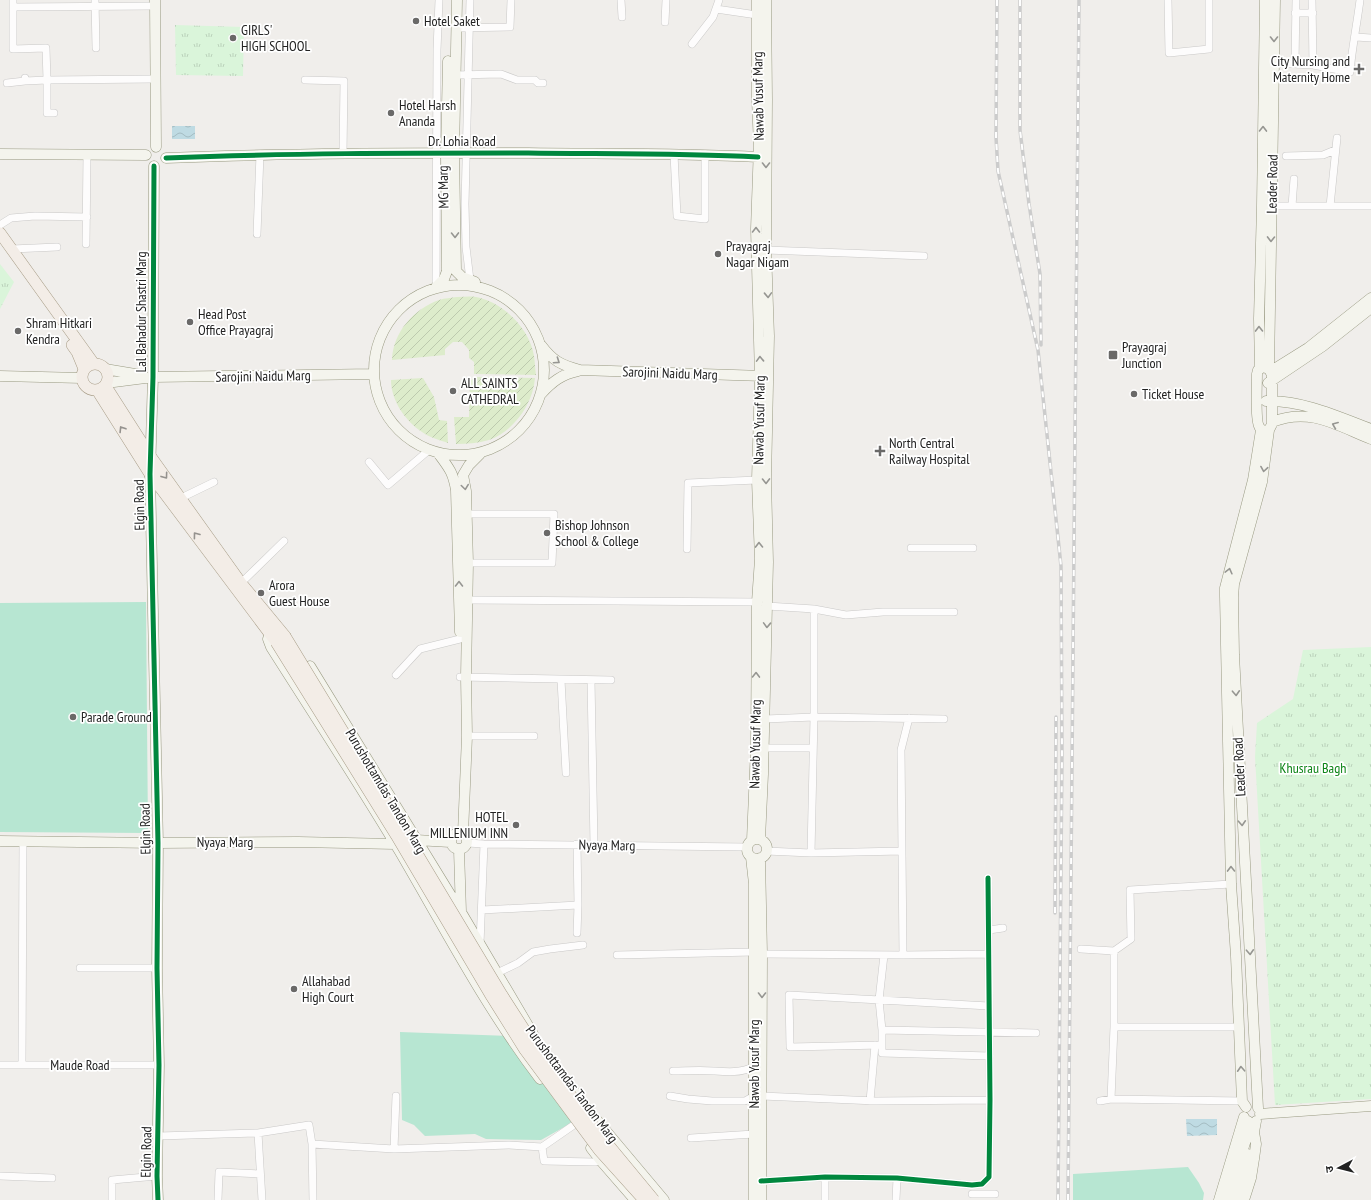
<svg xmlns="http://www.w3.org/2000/svg" width="1371" height="1200" font-family="'PT Sans Narrow','Noto Sans Devanagari',sans-serif">
<defs>
<pattern id="park-tufts" width="24" height="20" patternUnits="userSpaceOnUse"><rect width="24" height="20" fill="#daf5da"/><path d="M3 7l-1-3M5 7V3M7 7l1-3M15 17l-1-3M17 17v-4M19 17l1-3" fill="none" stroke="#bbd2bb"/></pattern>
<pattern id="garden-furrows" width="10" height="10" patternUnits="userSpaceOnUse"><rect width="10" height="10" fill="#ddeccb"/><path d="M-1 1l2-2M0 10L10 0M9 11l2-2" fill="none" stroke="#bdcaae"/></pattern>
<pattern id="water-waves" width="16" height="10" patternUnits="userSpaceOnUse"><rect width="16" height="10" fill="#bfdbe3"/><path d="M0 5q4-4 8 0t8 0" fill="none" stroke="#a4bcc2"/></pattern>
</defs>
<rect width="100%" height="100%" fill="#f0eeeb"/>
<!-- park -->
<path fill="url(#park-tufts)" d="M175 25 244 27 243 76 176 75Z
M0 264 14 282 0 309Z
M1371 647V1099L1275 1105 1255 757 1257 723 1293 699 1303 650Z"/>
<!-- garden -->
<path fill="url(#garden-furrows)" d="M457 297C463 297 470 296 476 297 503 302 530 329 534 356 535 362 535 369 536 375L474 374V362L469 358V350L462 342H453L445 349V355L392 360C393 332 414 309 439 300 445 298 451 298 457 297Z
M475 377 535 378C533 404 514 431 489 440 478 443 467 444 456 444L454 417H469L470 381Z
M423 378 434 397 439 420 447 421 448 443C439 440 429 437 422 432 405 421 391 400 391 380Z"/>
<!-- pitch -->
<path fill="#b7e6d2" d="M146 602 148 833 0 832V603Z
M400 1032 511 1036 575 1121 541 1140 486 1139 475 1134 425 1136 414 1125 402 1120Z
M1188 1167 1199 1183 1204 1193 1203 1200H1073V1174Z"/>
<!-- water -->
<path fill="url(#water-waves)" d="M172 126H195V139H172Z
M1186 1119H1217V1135L1187 1136Z"/>
<g fill="none" stroke-linecap="round" stroke-linejoin="round">
<defs>
<path id="street" d="M13 0V49L46 48 47 80 155 79
M95 0 96 48
M470 0 465 204 466 247 470 280
M621 0 622 17
M1168 0 1169 53 1209 49V0
M1312 0 1313 65
M13 7 155 6
M716 9 757 15
M1295 13H1313
M665 22 666 0
M456 28 510 27 511 0
M1356 37 1371 38
M692 44 713 17 719 0
M1274 63 1313 65 1350 72C1352 48 1357 24 1360 0
M1295 64 1296 0
M455 75 501 74 517 80H535L538 83H543
M25 78V81L47 80V113H54
M305 80 344 81 343 154
M7 83 25 81
M674 154 677 216 705 219V154
M1286 156 1323 155 1335 150
M1272 206H1371
M1292 206 1294 179
M1330 206 1337 138
M0 225 11 218 35 216 87 217
M257 234 260 154
M86 244 87 155
M12 249 57 247
M766 250 924 256
M436 287 437 50 439 0
M369 462 388 485 429 450
M181 498 214 482
M464 514H554L552 563H468
M911 548H973
M687 549 688 483 757 480
M241 583 284 541
M464 600 757 602
M767 606 814 609 846 615 883 612H954
M396 675 420 649 460 639
M460 677 611 680
M561 680 566 773
M591 680 594 845
M765 719 814 717 944 719
M467 736H534
M764 748H813
M467 843 484 844 747 847
M766 851 811 853 902 851
M811 853 814 717V609
M482 910 578 905
M989 930 1003 928
M577 933 578 905 577 844
M480 944 484 844
M1081 949 1114 951 1131 939 1130 890 1231 884
M762 954 903 955 989 954
M617 955 754 952
M884 955 879 1000 882 1030V1053L990 1056
M903 955 901 750 909 718
M80 968H157
M497 973 518 963 533 952 550 949 583 945
M1114 1027H1239
M882 1030 1036 1033
M882 1045 790 1047 789 995 989 1006
M0 1065H159
M22 1065 23 841
M673 1071C686 1071 700 1070 714 1071 728 1072 740 1073 753 1067
M670 1096 688 1099 712 1101H745L754 1096
M761 1096 876 1101 990 1100
M1111 1099 1114 1027V951
M870 1101 875 1045
M1100 1101 1111 1099 1242 1101
M258 1133 262 1200
M159 1136 258 1133 309 1125 312 1144 313 1200
M691 1138 754 1134
M312 1144 394 1149 509 1145 542 1147 581 1120
M542 1147 544 1161 595 1162 603 1160
M394 1149 396 1096
M0 1176 52 1178
M761 1181 825 1177 897 1178 972 1185 982 1184 989 1177 990 1100 988 878
M972 1194H995
M112 1200V1180L157 1176
M218 1200 219 1172 260 1174
M825 1200V1177
M896 1200 897 1178"/>
<path id="secondary" d="M155 0 156 147
M457 0 454 153 456 271 462 277 475 282
M0 154 146 155
M166 158C287 153 407 153 528 153 605 154 682 153 758 157
M154 166 153 377 150 474 158 843 157 968 159 1065 157 1176 158 1200
M374 370a85 85 0 1 1 170 0a85 85 0 1 1-170 0Z
M436 287 444 279 447 271 446 153 448 61
M541 345C553 361 561 365 580 370L766 376
M1263 367 1269 369 1272 375V424L1269 430C1265 431 1262 431 1260 428 1255 423 1257 383 1257 374L1258 370Z
M1260 368 1259 319 1262 206 1265 0
M105 369 141 375
M1269 369 1275 0
M1271 371 1308 348 1371 298
M0 376 82 378
M106 383 153 377 374 374
M1268 383 1323 346 1371 308
M541 394C552 382 562 374 578 371
M1266 401C1302 400 1337 416 1371 429
M1272 422C1310 407 1336 425 1371 439
M438 453C449 468 453 472 456 490L460 632
M270 633 268 639 271 647C314 715 359 783 400 852 445 929 486 1008 540 1079
M310 666 461 912 533 1034
M451 841a8 8 0 1 1 16 0a8 8 0 1 1-16 0Z
M463 834 467 736 466 677 468 563 466 491 463 475 469 465 480 454
M760 839 763 774 768 562 766 480 769 336 766 250 767 99 766 0
M747 849a10 10 0 1 1 20 0a10 10 0 1 1-20 0Z
M752 840 756 747 757 602 760 559 757 480 760 376 756 229 759 146 757 99V0
M0 841 158 843 298 842 395 844 416 840 450 842
M459 850 461 912
M751 857 754 884V1200
M760 858 762 954 761 1200
M575 1092 590 1112 664 1200
M1246 1107 1242 1101 1236 956 1231 884 1225 596V588L1253 480 1261 430
M1258 1108 1234 655 1233 597 1234 584 1262 482 1269 430
M1260 1114 1371 1106
M591 1148 601 1161 635 1200
M1219 1200 1244 1117
M1228 1200 1247 1136 1248 1121
M1237 1200 1248 1154
M1244 1200 1251 1178 1254 1159 1256 1144 1254 1132 1256 1121"/>
<path id="primary" d="M0 233 94 364
M72 345 77 352 84 369
M82 377a13 13 0 1 1 26 0a13 13 0 1 1-26 0Z
M105 385 151 457 241 583 285 636
M97 390 150 474 276 642"/>
</defs>
<!-- street casing -->
<use href="#street" stroke="#c9c8c7" stroke-width="8"/>
<!-- secondary casing -->
<use href="#secondary" stroke="#999a82" stroke-width="11"/>
<!-- primary casing -->
<use href="#primary" stroke="#a79c86" stroke-width="12"/>
<!-- street -->
<use href="#street" stroke="#fdfcfc" stroke-width="7"/>
<!-- secondary -->
<use href="#secondary" stroke="#f4f4ed" stroke-width="10"/>
<!-- primary -->
<use href="#primary" stroke="#f3ede7" stroke-width="11"/>
<defs>
<path id="rail" d="M997 0 996 137 998 171 1038 350 1061 566 1062 755 1058 1200
M1020 0V130L1029 204 1040 274 1041 345
M1055 913 1056 717
M1068 1200 1079 0"/>
</defs>
<!-- rail casing -->
<use href="#rail" stroke="#ccc" stroke-width="3.5"/>
<!-- rail -->
<use href="#rail" stroke="#fff" stroke-width="2" stroke-dasharray="6" stroke-linecap="butt"/>
<defs>
<path id="primary-bridge" d="M285 636 403 830 502 995 536 1048 597 1131 654 1200
M276 642 396 835 490 994 525 1050 599 1150 644 1200"/>
</defs>
<!-- primary-bridge casing -->
<use href="#primary-bridge" stroke="#a79c86" stroke-width="12" stroke-linecap="butt"/>
<!-- primary-bridge -->
<use href="#primary-bridge" stroke="#f3ede7" stroke-width="11"/>
<defs>
<path id="cycleway" d="M166 158C287 153 407 153 528 153 605 154 682 153 758 157
M154 166 153 377 150 474 158 843 157 968 159 1065 157 1176 158 1200
M761 1181 825 1177 897 1178 972 1185 982 1184 989 1177 990 1100 988 878"/>
</defs>
<!-- cycleway casing -->
<use href="#cycleway" stroke="#fff" stroke-width="8"/>
<!-- cycleway -->
<use href="#cycleway" stroke="#00873e" stroke-width="5"/>
</g>
<!-- one-way arrows -->
<defs><path id="oneway-chevron" d="M-2-3.5L2.5 0L-2 3.5" fill="none" stroke-width="1.6" stroke-linecap="round" stroke-linejoin="round"/></defs>
<g stroke="#969692">
<use href="#oneway-chevron" transform="translate(1274 39) rotate(90)"/>
<use href="#oneway-chevron" transform="translate(1263 129) rotate(-89)"/>
<use href="#oneway-chevron" transform="translate(766 165) rotate(90)"/>
<use href="#oneway-chevron" transform="translate(756 230) rotate(-90)"/>
<use href="#oneway-chevron" transform="translate(455 235) rotate(89)"/>
<use href="#oneway-chevron" transform="translate(1271 239) rotate(91)"/>
<use href="#oneway-chevron" transform="translate(768 295) rotate(88)"/>
<use href="#oneway-chevron" transform="translate(1259 329) rotate(-91)"/>
<use href="#oneway-chevron" transform="translate(760 359) rotate(-92)"/>
<use href="#oneway-chevron" transform="translate(557 361) rotate(34)"/>
<use href="#oneway-chevron" transform="translate(1335 425) rotate(-158)"/>
<use href="#oneway-chevron" transform="translate(1264 469) rotate(99)"/>
<use href="#oneway-chevron" transform="translate(766 481) rotate(89)"/>
<use href="#oneway-chevron" transform="translate(465 487) rotate(82)"/>
<use href="#oneway-chevron" transform="translate(759 545) rotate(-91)"/>
<use href="#oneway-chevron" transform="translate(1229 571) rotate(-76)"/>
<use href="#oneway-chevron" transform="translate(459 584) rotate(-90)"/>
<use href="#oneway-chevron" transform="translate(767 625) rotate(92)"/>
<use href="#oneway-chevron" transform="translate(756 675) rotate(-89)"/>
<use href="#oneway-chevron" transform="translate(1236 693) rotate(87)"/>
<use href="#oneway-chevron" transform="translate(1242 823) rotate(87)"/>
<use href="#oneway-chevron" transform="translate(1231 869) rotate(-91)"/>
<use href="#oneway-chevron" transform="translate(1250 952) rotate(87)"/>
<use href="#oneway-chevron" transform="translate(762 995) rotate(90)"/>
<use href="#oneway-chevron" transform="translate(1241 1069) rotate(-93)"/>
</g>
<g stroke="#95928e">
<use href="#oneway-chevron" transform="translate(122 429) rotate(-122)"/>
<use href="#oneway-chevron" transform="translate(165 476) rotate(54)"/>
<use href="#oneway-chevron" transform="translate(196 535) rotate(-127)"/>
</g>
<!-- markers -->
<g fill="#6a6968" stroke="#fff" stroke-width="1.5">
<circle cx="416" cy="21" r="4"/>
<circle cx="233" cy="38" r="4"/>
<path d="M1357 63h4v4h4v4h-4v4h-4v-4h-4v-4h4z"/>
<circle cx="391" cy="113" r="4"/>
<circle cx="718" cy="254" r="4"/>
<circle cx="190" cy="322" r="4"/>
<circle cx="18" cy="331" r="4"/>
<rect x="1108" y="350" width="10" height="10" rx="2"/>
<circle cx="453" cy="391" r="4"/>
<circle cx="1134" cy="394" r="4"/>
<path d="M878 445h4v4h4v4h-4v4h-4v-4h-4v-4h4z"/>
<circle cx="547" cy="533" r="4"/>
<circle cx="261" cy="593" r="4"/>
<circle cx="73" cy="717" r="4"/>
<circle cx="516" cy="825" r="4"/>
<circle cx="294" cy="989" r="4"/>
</g>
<g text-anchor="middle" dominant-baseline="central" stroke-width="3.5" stroke-linejoin="round" paint-order="stroke">
<!-- poi labels -->
<g font-size="14" fill="#222" stroke="#fff" text-anchor="start">
<text x="424" y="21">Hotel Saket</text>
<text x="241" y="30">GIRLS'<tspan x="241" dy="16">HIGH SCHOOL</tspan></text>
<text x="1350" y="61" text-anchor="end">City Nursing and<tspan x="1350" dy="16">Maternity Home</tspan></text>
<text x="399" y="105">Hotel Harsh<tspan x="399" dy="16">Ananda</tspan></text>
<text x="726" y="246">Prayagraj<tspan x="726" dy="16">Nagar Nigam</tspan></text>
<text x="198" y="314">Head Post<tspan x="198" dy="16">Office Prayagraj</tspan></text>
<text x="26" y="323">Shram Hitkari<tspan x="26" dy="16">Kendra</tspan></text>
<text x="1122" y="347">Prayagraj<tspan x="1122" dy="16">Junction</tspan></text>
<text x="461" y="383">ALL SAINTS<tspan x="461" dy="16">CATHEDRAL</tspan></text>
<text x="1142" y="394">Ticket House</text>
<text x="889" y="443">North Central<tspan x="889" dy="16">Railway Hospital</tspan></text>
<text x="555" y="525">Bishop Johnson<tspan x="555" dy="16">School &amp; College</tspan></text>
<text x="269" y="585">Arora<tspan x="269" dy="16">Guest House</tspan></text>
<text x="81" y="717">Parade Ground</text>
<text x="508" y="817" text-anchor="end">HOTEL<tspan x="508" dy="16">MILLENIUM INN</tspan></text>
<text x="302" y="981">Allahabad<tspan x="302" dy="16">High Court</tspan></text>
</g>
<!-- street labels -->
<g font-size="14" fill="#222" stroke="#fff">
<text transform="translate(758 96) rotate(-91)">Nawab Yusuf Marg</text>
<text x="462" y="141">Dr. Lohia Road</text>
<text transform="translate(1272 184) rotate(-89)">Leader Road</text>
<text transform="translate(443 187) rotate(-91)">MG Marg</text>
<text transform="translate(141 312) rotate(-90)">Lal Bahadur Shastri Marg</text>
<text transform="translate(670 373) rotate(2)">Sarojini Naidu Marg</text>
<text transform="translate(263 376) rotate(-1)">Sarojini Naidu Marg</text>
<text transform="translate(759 420) rotate(-89)">Nawab Yusuf Marg</text>
<text transform="translate(139 505) rotate(-91)">Elgin Road</text>
<text transform="translate(755 744) rotate(-89)">Nawab Yusuf Marg</text>
<text transform="translate(1239 767) rotate(-93)">Leader Road</text>
<text transform="translate(386 791) rotate(59)">Purushottamdas Tandon Marg</text>
<text transform="translate(145 829) rotate(-91)">Elgin Road</text>
<text x="225" y="842">Nyaya Marg</text>
<text transform="translate(607 845) rotate(1)">Nyaya Marg</text>
<text transform="translate(754 1064) rotate(-90)">Nawab Yusuf Marg</text>
<text x="80" y="1065">Maude Road</text>
<text transform="translate(572 1084) rotate(53)">Purushottamdas Tandon Marg</text>
<text transform="translate(146 1152) rotate(-89)">Elgin Road</text>
</g>
<!-- park labels -->
<g font-size="14" fill="#0c8416" stroke="#fff">
<text x="1313" y="768">Khusrau Bagh</text>
</g>
</g>
<!-- north arrow -->
<g transform="translate(1339 1168) rotate(263)" stroke="#ffffff" stroke-width="3" paint-order="stroke">
<path d="M0-3L7 15L0 10L-7 15Z" fill="#222222"/>
<text y="-6" font-size="11" font-weight="bold" text-anchor="middle" fill="#222222">उ</text>
</g>
</svg>
